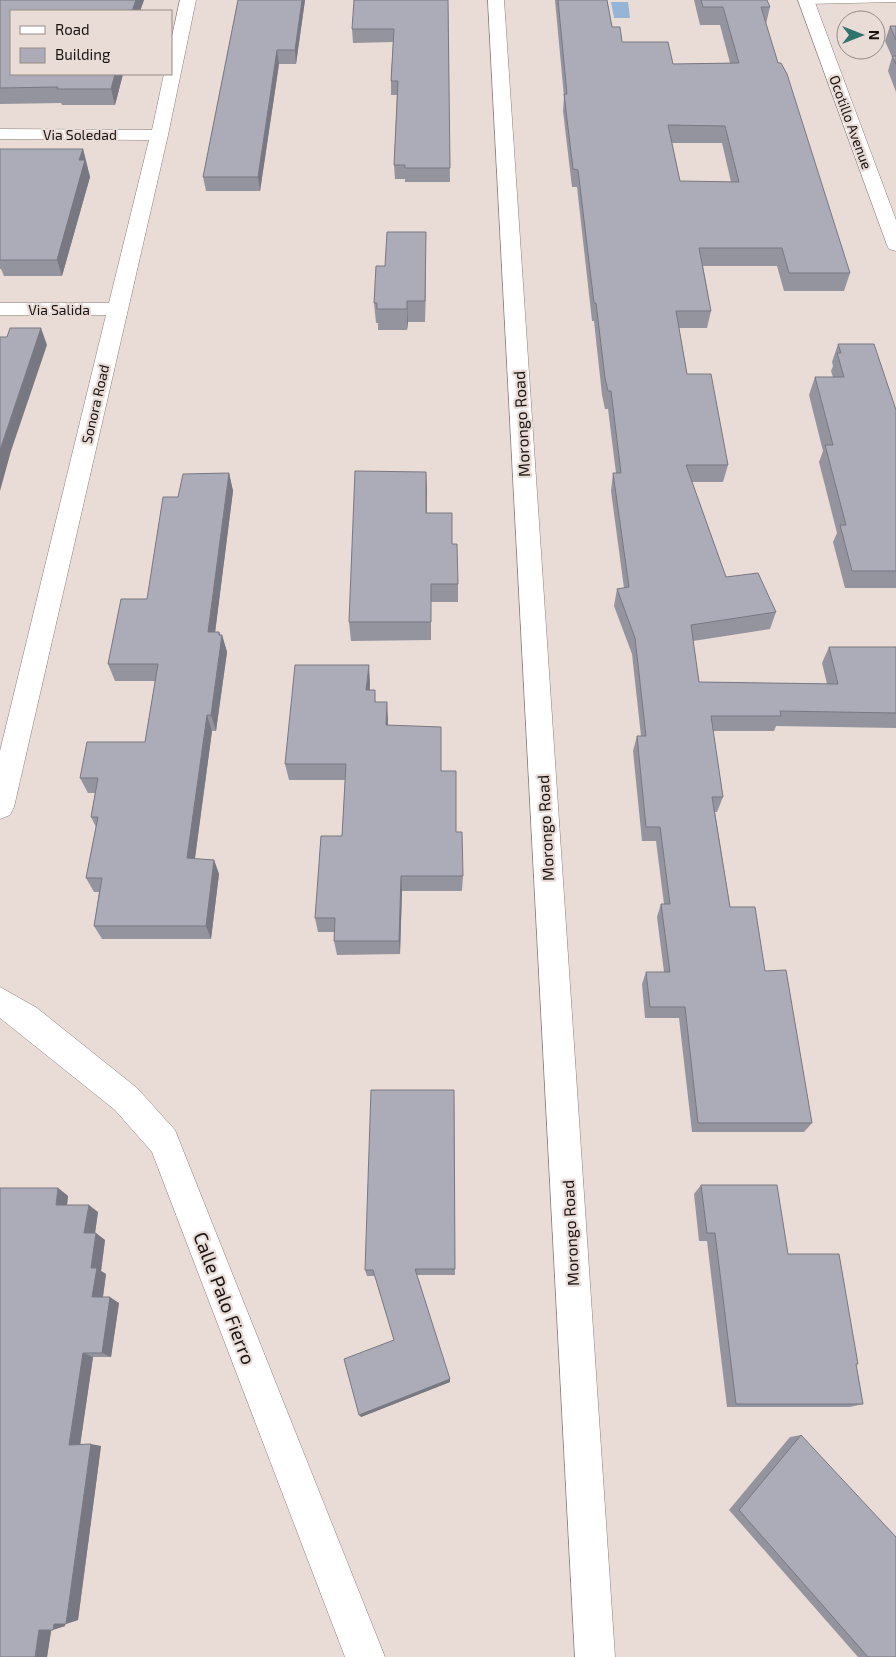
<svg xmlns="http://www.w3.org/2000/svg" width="896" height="1657" font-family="'Exo 2',sans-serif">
<rect width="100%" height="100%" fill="#e9dbd5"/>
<!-- water -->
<path fill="#94b5d6" d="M611 2H628L630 18H614Z"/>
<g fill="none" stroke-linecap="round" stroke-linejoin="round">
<defs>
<path id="service" d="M802 0H896V2L806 4 802 3Z"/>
<path id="minor" d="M180 0H196L168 135 14 807 10 815 0 819V751L106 315H0V303H109L149 140 0 139V129L152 130 164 74H171V41Z
M488 0H504L615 1657H575Z
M798 0H814L896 220V251L889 249 887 245Z
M0 987 37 1008 137 1088 175 1130 385 1657H345L152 1152 115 1110 0 1018Z"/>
</defs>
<!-- service casing -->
<use href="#service" stroke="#8b7f79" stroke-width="1"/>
<!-- minor casing -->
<use href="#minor" stroke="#8b7f79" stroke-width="1"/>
<!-- service -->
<use href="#service" fill="#fff" fill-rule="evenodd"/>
<!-- minor -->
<use href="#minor" fill="#fff" fill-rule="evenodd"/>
</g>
<!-- wall -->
<path fill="#94949f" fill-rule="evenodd" d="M0 0H144L140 11H11L123 74 115 105H62L61 103 0 104Z
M238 0H305L296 64H279L260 191H206L203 177Z
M448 0 450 182H405V179H395L394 165 397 95H391V81L393 42 353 43 352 29Z
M555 0H607L612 27 622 42 673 64 730 63 720 25H700L694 0H767L770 7 766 24 778 63 850 273 844 291H784L777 266H703L711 311 707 328H679L687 374 728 465 723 482H692L726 577 776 612 770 629 693 641 699 682 827 684 822 663 829 647H896V728L776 726 774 731H713L723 797 717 812H715L730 907 765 971 812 1123 804 1132H692L679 1018H645L642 984 646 972H664L657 917 661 904H664L656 841H642L633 751 637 736H641L632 654 614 606 617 589 624 588 611 491 613 473H616L608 409H605L602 395 594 321H592L577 187H572L563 111 564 97ZM672 143H722L731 182 680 181Z
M890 26H896V92L888 71 892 57 885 41Z
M0 149H83L90 177 62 276H4L1 269H0Z
M426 252 425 322H408L407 330H378V323H376L374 303 385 266Z
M838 344 896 410V588H845L833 542 837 533 819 462 823 451 809 395 815 377H833L831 371 833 366 832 362Z
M426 472 427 513 452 544 458 584V602H431V640L351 641 349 622Z
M229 473 233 491 215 632H219L220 635H222L227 652 216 731H212L195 859 214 860 219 874 211 939H102L94 926 99 892H94L86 878 96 827 91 817 95 793H88L80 778 145 742 155 681H115L108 664 147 599 178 497Z
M370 683V690L376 702 388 719V725L442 771 456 832 463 876 462 891H402L400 954 337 955 334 941V932H318L315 918 342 836 345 780H289L285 764Z
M454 1090 455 1275H417L450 1382 361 1417 394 1340 375 1276H367L365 1270Z
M701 1185 788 1254 858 1364H856L863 1404 850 1407H727L707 1241H699L694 1194Z
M58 1188 68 1196 67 1205 98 1212 95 1233 105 1240 101 1271 106 1274 103 1297 119 1303 111 1357H93L80 1445 101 1446 78 1620 65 1624V1626L51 1630 47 1657Z
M801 1435 896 1657H858L729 1510 790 1437Z"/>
<!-- shaded-wall -->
<path fill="#787882" d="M136 0H144L140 11H132Z
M302 0H305L296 64 295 50Z
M277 50 279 64 260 191 258 177Z
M115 74H123L115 105 111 89Z
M83 149 90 177 62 276 57 260 79 160Z
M426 232V252L425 322V301Z
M407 301 408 322 407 330Z
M41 328 47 345 11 451 0 491V450Z
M426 472 427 491 426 532Z
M229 473 233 491 213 649 208 632Z
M219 632 222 640V635L227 652 216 731 211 715Z
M369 665 370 683 368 708 366 690Z
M387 702 388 719 387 743 386 725Z
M207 715 212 731 193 872 187 858Z
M214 860 219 874 211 939 206 926Z
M401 876 402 891 400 954 399 941Z
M58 1188 68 1196 66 1212 56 1205Z
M89 1205 98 1212 94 1240 84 1233Z
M96 1233 105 1240 101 1271 106 1274 102 1303 92 1297 91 1268Z
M110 1297 119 1303 111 1357 102 1353Z
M83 1353 93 1357 80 1446 69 1445Z
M450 1379V1382L361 1417 359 1415Z
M91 1444 101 1446 78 1620 66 1624Z
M66 1620 65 1626 53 1630 54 1624Z
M52 1626 47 1657H35L39 1630Z"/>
<!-- building -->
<path fill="#acacb9" stroke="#787882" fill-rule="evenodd" d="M0 0H136L132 11H11V74H115L111 89H57L58 87 0 88Z
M238 0H302L295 50H277L258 177H203Z
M354 0H448L450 168H405V165H394L398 81H391L394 29H352Z
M558 0H607L612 27H620L622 42H668L673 64 739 63 723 7H703L701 0H767L770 7H761L778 63H781L787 74 850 273H789L782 248H699L711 311H676L687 374H711L728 465H686L726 577 758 573 776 612 691 625 699 682 838 684 829 647H896V713L780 711 781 716H711L723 797H712L730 907H755L765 971 786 970 812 1123H698L685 1007H650L646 972H670L661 904H670L660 827H646L637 736H646L635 638 617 589 629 587 613 473H621L611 391H608L605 378 596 303H594L578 170 573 169 564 94H567ZM668 125 725 126 739 182 680 181Z
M890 26H896V40Z
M892 56H896V64Z
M0 149H83L79 160H85L57 260H0Z
M387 232H426L425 301H407V309H377V303H374L376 266H385Z
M10 328H41L0 450V337H7Z
M838 344H874L896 410V571H852L840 525H846L825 445H833L815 377H844L837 353H841Z
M355 471 426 472V513H452V544H457L458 584H431V622H349Z
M229 473 208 632H219V635H222L211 715H207L187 858 214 860 206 926H94L102 878H86L98 817H91L98 778H80L87 742H145L158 664H108L121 599H147L163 497H178L183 474Z
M295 665H369L366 690H375V702H387L386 725 441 727V771H456V832H462L463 876H401L399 941H334L335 918H315L321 836H342L346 764H285Z
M371 1090H454L455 1269H415L450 1379 359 1415 344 1359 394 1340 373 1270H365Z
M701 1185H777L788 1254H839L858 1364H856L863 1404H736L715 1233H707Z
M0 1188H58L56 1205H89L84 1233H96L91 1268H97L92 1297H110L102 1353H83L69 1445 91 1444 66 1624H54L53 1630H39L35 1657H0Z
M801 1435 896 1537V1657H868L739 1510Z"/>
<g text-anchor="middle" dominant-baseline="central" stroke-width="4.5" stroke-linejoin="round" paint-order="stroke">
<!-- far-street labels -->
<g font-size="14" fill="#181412" stroke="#e9dbd5">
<text transform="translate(851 122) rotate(70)">Ocotillo Avenue</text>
<text x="80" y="134">Via Soledad</text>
<text x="59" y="309">Via Salida</text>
<text transform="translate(95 404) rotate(-77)">Sonora Road</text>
</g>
<!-- street labels -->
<g font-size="16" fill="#181412" stroke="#e9dbd5">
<text transform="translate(521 424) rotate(-93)">Morongo Road</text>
<text transform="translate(545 828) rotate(-93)">Morongo Road</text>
<text transform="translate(570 1233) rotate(-93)">Morongo Road</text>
</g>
<!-- near-street labels -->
<g font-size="19" fill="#181412" stroke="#e9dbd5">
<text transform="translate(225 1298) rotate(69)">Calle Palo Fierro</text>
</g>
</g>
<!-- legend -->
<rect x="10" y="10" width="162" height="65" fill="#e9dbd5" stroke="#958b87"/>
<rect x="20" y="26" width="25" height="8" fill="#ffffff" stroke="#958b87"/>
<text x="55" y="35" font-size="15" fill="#181412">Road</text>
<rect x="20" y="48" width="25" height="15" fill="#acacb9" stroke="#958b87"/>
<text x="55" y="60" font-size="15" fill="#181412">Building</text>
<!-- north arrow -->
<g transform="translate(861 35) rotate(90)"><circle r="24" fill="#e9dbd5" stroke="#958b87"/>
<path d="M0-4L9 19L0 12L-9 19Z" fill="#2e756b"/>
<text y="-8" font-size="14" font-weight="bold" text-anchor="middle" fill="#181412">N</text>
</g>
</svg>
